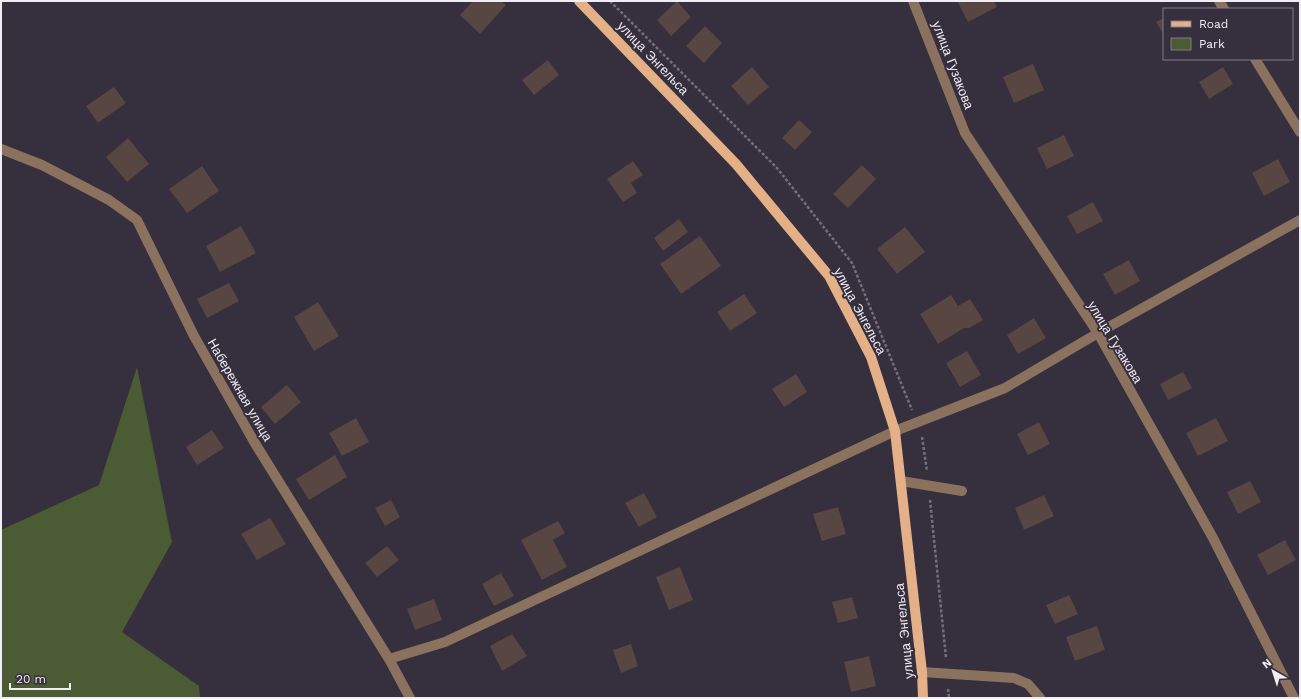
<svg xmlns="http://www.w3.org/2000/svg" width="1301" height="699" font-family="'Work Sans',sans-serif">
<rect width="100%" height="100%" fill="#362f3d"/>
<!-- green -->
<path fill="#4b5b33" d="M137 367 172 542 122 632 199 686 200 698H1V530L99 485Z"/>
<!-- building -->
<path fill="#574641" d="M473 1H501L506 5 480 34 460 15Z
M677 1 691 17 671 36 657 20Z
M957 1H994L997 7 968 22Z
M1164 18V35L1156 22Z
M705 26 722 43 704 63 686 46Z
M548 60 559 75 534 95 522 80Z
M1033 64 1044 90 1014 103 1003 77Z
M752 67 769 87 748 105 731 86Z
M1223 67 1233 84 1209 99 1199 82Z
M114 87 126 103 98 123 86 106Z
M799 120 812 132 795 150 782 138Z
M1064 135 1074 156 1047 169 1037 148Z
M128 138 149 164 127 182 106 157Z
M1278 159 1290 182 1264 196 1252 173Z
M633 161 643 175 631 183 637 193 623 202 607 179Z
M862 165 876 179 848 208 833 194Z
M202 166 219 191 187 213 169 189Z
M1093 202 1103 221 1077 234 1067 216Z
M679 219 688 232 663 251 654 238Z
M241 226 256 253 220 272 206 246Z
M905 227 925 252 897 274 877 249Z
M700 236 721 266 681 294 660 264Z
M1129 260 1140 281 1115 295 1103 274Z
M229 283 239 301 207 318 197 299Z
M744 294 757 313 730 331 717 312Z
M951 295 958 306 970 299 983 320 969 328H964L938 344 920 314Z
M318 302 339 336 314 351 294 317Z
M1034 318 1046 338 1018 354 1007 335Z
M967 351 981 375 960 387 946 363Z
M1183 372 1192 388 1168 400 1160 384Z
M796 374 807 392 784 407 772 389Z
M287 385 301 402 275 424 261 407Z
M356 418 369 442 342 456 329 433Z
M1216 418 1228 441 1198 456 1186 433Z
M1039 422 1050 444 1028 455 1017 434Z
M212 430 224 448 197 465 186 447Z
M335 455 347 477 309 500 296 479Z
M1250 481 1261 502 1238 514 1227 492Z
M644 493 657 517 639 527 625 503Z
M1044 495 1054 516 1024 530 1015 508Z
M391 500 400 517 385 526 375 508Z
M838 507 846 534 822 541 813 514Z
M270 518 286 544 257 560 241 534Z
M558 521 565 533 553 540 567 567 542 580 521 540Z
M1285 540 1296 560 1268 575 1257 555Z
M387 546 399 560 377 577 365 563Z
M680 567 693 600 669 610 656 577Z
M501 573 514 596 494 606 482 584Z
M1069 595 1078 614 1055 624 1046 605Z
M852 597 858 618 838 623 832 602Z
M434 599 442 620 415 630 407 609Z
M1097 626 1105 650 1075 661 1066 637Z
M512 634 527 656 502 671 490 646Z
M631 644 638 666 621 673 613 650Z
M869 656 876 686 851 692 844 662Z"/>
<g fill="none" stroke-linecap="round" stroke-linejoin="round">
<!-- path -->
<path stroke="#756f7b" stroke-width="2.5" stroke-dasharray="3 2" stroke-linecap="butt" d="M610 1 777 168 852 263 912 410
M922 437 927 471
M930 500 946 658
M948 689 949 698"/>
<!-- minor -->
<path stroke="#8b725f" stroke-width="10" d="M913 1 965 133 1098 333 1213 538 1294 698
M1219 1 1224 9
M1255 59 1300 132
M1 149 42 165 109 200 137 220 194 336 256 445 389 659 410 698
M901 481 962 491
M389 659 445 642 895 431 1005 388 1098 333 1300 220
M922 672 1014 678 1028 684 1040 698"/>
<!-- major -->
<path stroke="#e4b088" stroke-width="10" d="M579 1 736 164 829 276 871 357 895 431 922 672 923 698"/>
</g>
<g text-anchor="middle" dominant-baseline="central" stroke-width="4" stroke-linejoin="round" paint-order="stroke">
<!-- street labels -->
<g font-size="13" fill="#f1edf5" stroke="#362f3d">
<text transform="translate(653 58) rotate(46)">улица Энгельса</text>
<text transform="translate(953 65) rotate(69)">улица Гузакова</text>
<text transform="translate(860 311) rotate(62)">улица Энгельса</text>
<text transform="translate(1115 342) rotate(59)">улица Гузакова</text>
<text transform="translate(240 390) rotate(60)">Набережная улица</text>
<text transform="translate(904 631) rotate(-96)">улица Энгельса</text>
</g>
</g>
<!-- border -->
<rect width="1301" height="699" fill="none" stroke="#f1edf5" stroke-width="4"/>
<!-- legend -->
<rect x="1163" y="8" width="130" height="52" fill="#362f3d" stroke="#817b87"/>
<rect x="1171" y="21" width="20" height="6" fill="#e4b088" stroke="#817b87"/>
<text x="1199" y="28" font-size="12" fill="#f1edf5">Road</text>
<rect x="1171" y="38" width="20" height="12" fill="#4b5b33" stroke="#817b87"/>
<text x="1199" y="48" font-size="12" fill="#f1edf5">Park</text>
<!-- north arrow -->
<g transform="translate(1273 671) rotate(321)" stroke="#362f3d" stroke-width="3" paint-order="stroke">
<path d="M0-3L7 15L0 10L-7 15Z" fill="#f1edf5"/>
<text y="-6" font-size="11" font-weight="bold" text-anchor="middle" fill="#f1edf5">N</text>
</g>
<!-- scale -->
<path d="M10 683v6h60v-6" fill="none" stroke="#f1edf5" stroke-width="2"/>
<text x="16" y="683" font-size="12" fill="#f1edf5" stroke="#362f3d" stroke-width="3" paint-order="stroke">20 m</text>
</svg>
